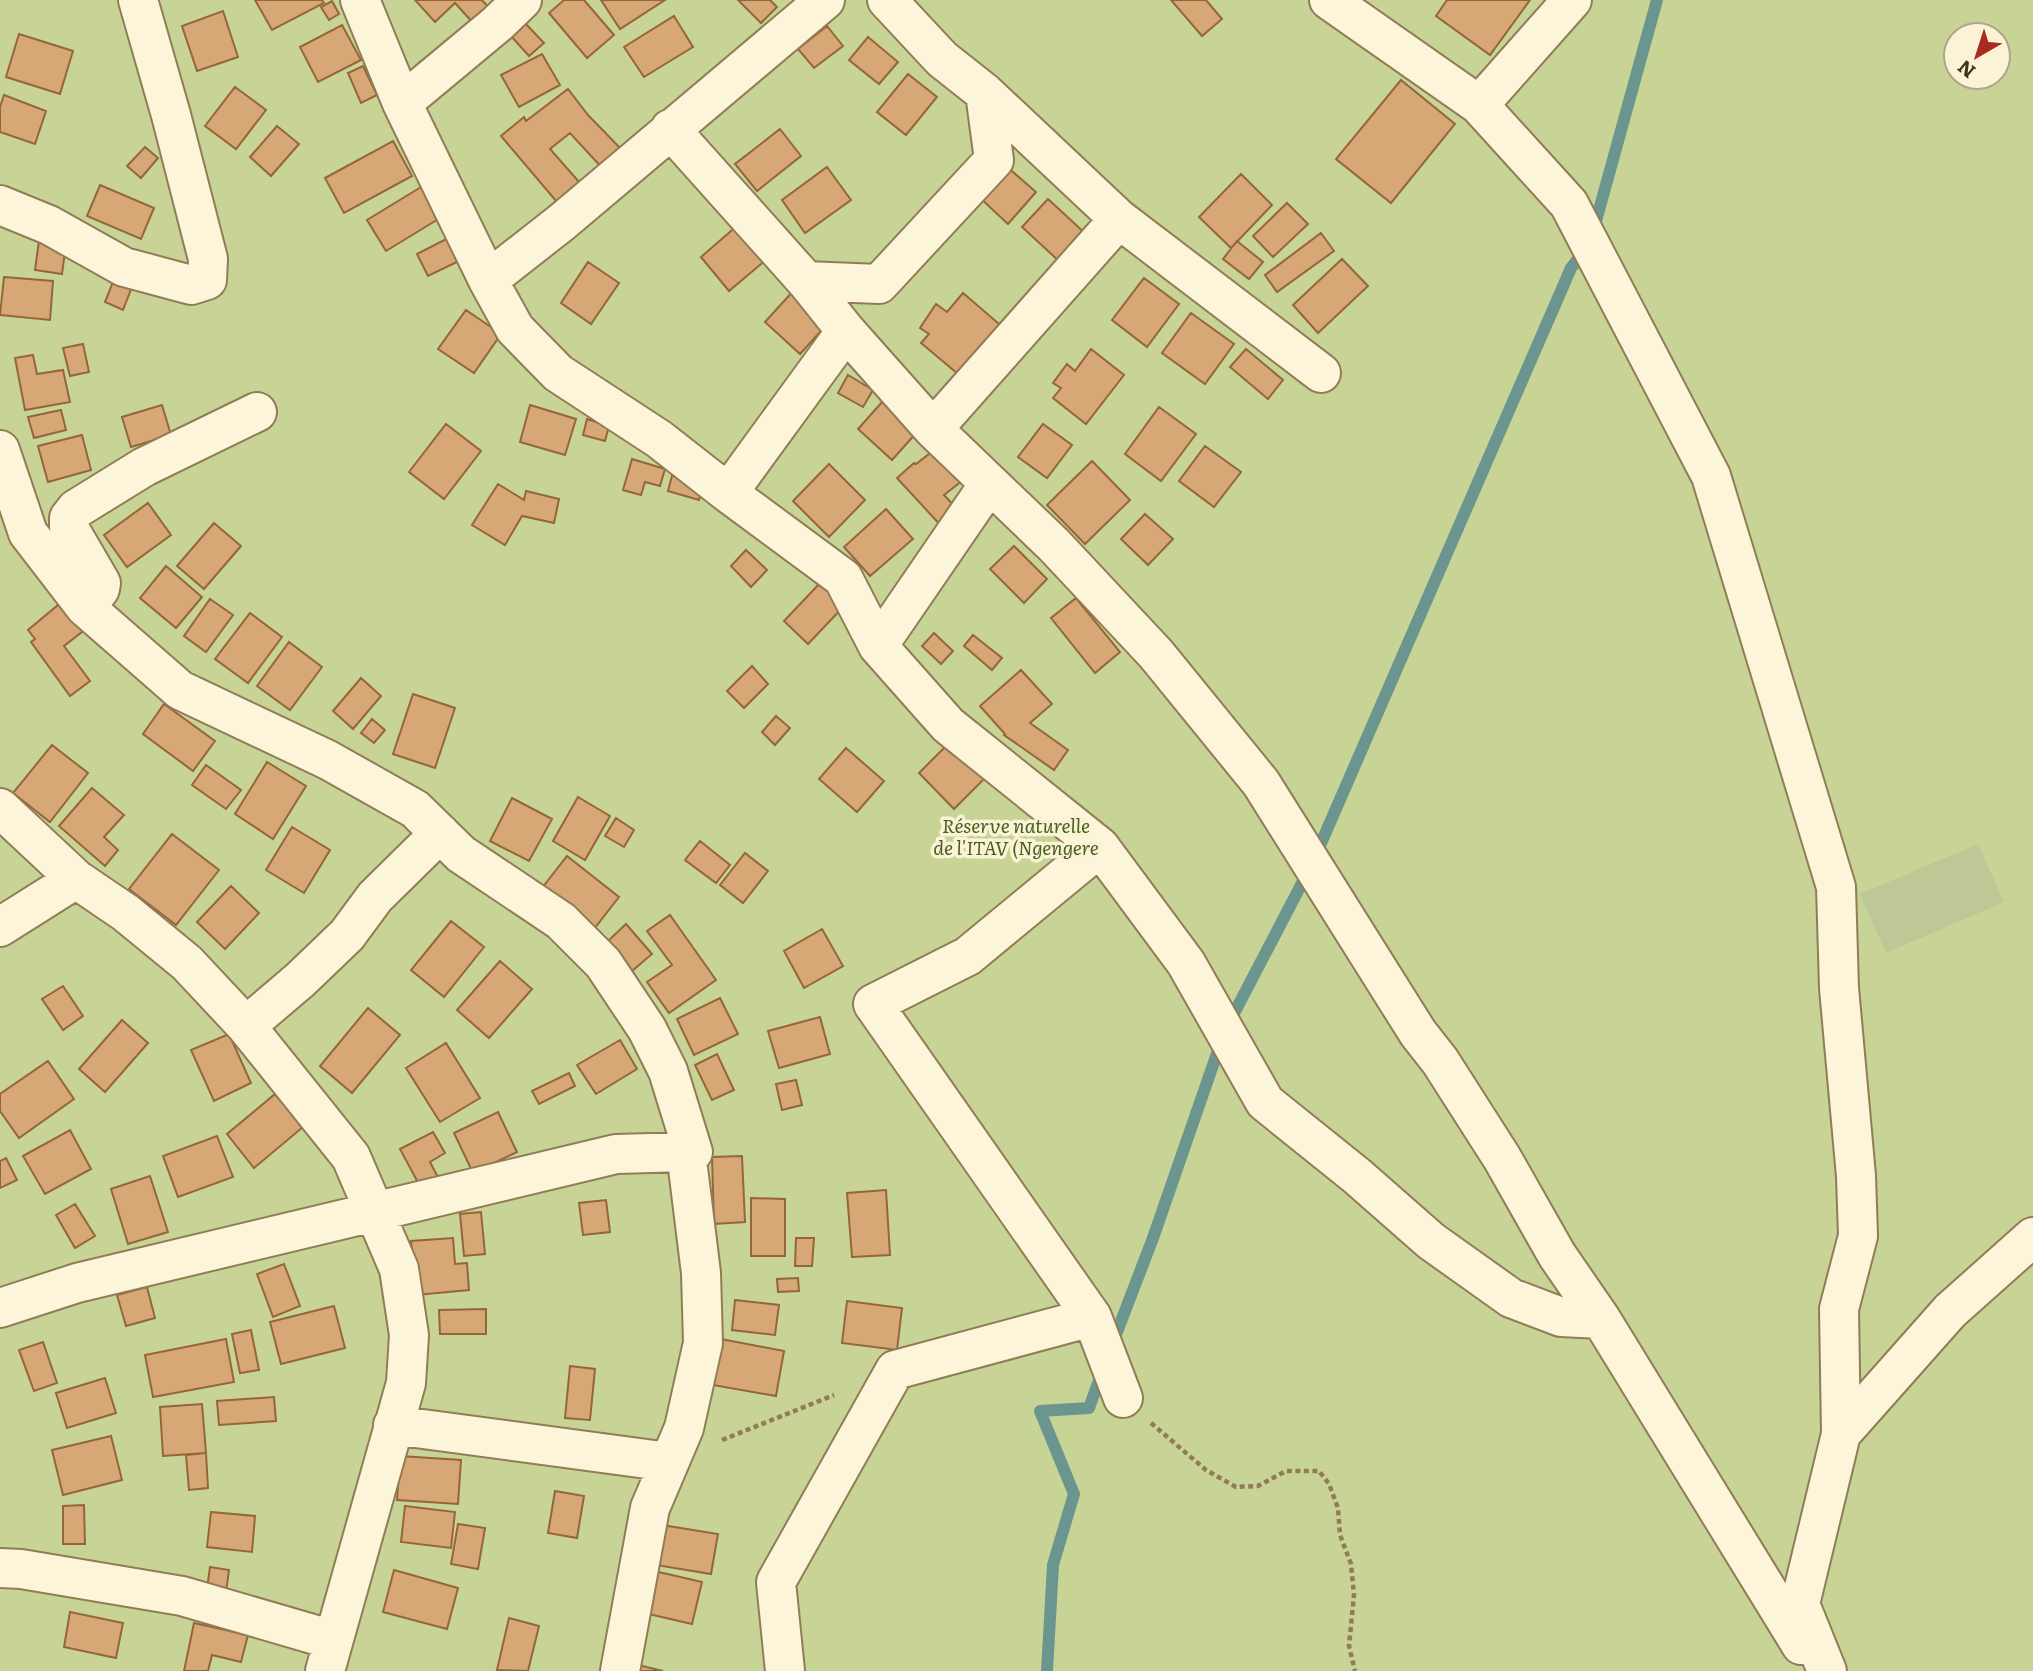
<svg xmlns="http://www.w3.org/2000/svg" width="2033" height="1671" font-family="Literata,serif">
<rect width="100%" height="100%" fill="#f4eac4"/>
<!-- green -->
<path fill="#c7d496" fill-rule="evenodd" d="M0 0H2033V1671H0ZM1956 35H1998V77H1956Z"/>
<!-- cemetery -->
<path fill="#bdc896" d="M1978 844 2004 902 1886 953 1860 894Z"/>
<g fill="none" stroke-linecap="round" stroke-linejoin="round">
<!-- stream -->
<path stroke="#6b9690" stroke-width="12" d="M1593 232 1657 0
M1229 1023 1312 864 1571 268 1586 249
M1112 1345 1153 1238 1222 1039
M1047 1671 1053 1565 1074 1494 1040 1411 1089 1408 1102 1372"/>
</g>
<!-- building -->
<path fill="#d7a775" stroke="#94663a" stroke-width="2" d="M255 0H322L324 3 272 30Z
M415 0H482L490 9 474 24 455 3 435 22Z
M564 0H584L614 35 587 58 549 13Z
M601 0H665L620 29Z
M738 0H770L777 7 761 23Z
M1171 0H1206L1222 19 1202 36Z
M1447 0H1530L1490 55 1436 16Z
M332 1 339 14 329 20 321 7Z
M223 11 238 57 197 71 182 26Z
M674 16 693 47 644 77 624 47Z
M525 23 544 43 529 56 511 36Z
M342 25 361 60 318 82 300 47Z
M827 26 843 46 814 68 798 49Z
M19 34 73 51 60 94 6 77Z
M868 37 898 62 879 84 849 60Z
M542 54 560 85 519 107 501 75Z
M363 66 377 95 361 103 348 73Z
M908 74 937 97 906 135 877 112Z
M1401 80 1455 124 1391 203 1336 159Z
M235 87 266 110 236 149 205 126Z
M568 89 588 115 624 152 604 170 570 133 550 149 580 183 557 202 501 136 524 117 526 121Z
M4 95 46 111 35 144 0 132V107Z
M277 126 299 144 271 176 250 157Z
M780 129 801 156 757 191 735 164Z
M393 141 412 176 344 213 325 178Z
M145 147 158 158 141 178 127 166Z
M1005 165 1036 192 1008 224 978 196Z
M827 167 851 200 805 233 782 200Z
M1241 174 1272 205 1231 248 1199 217Z
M100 185 154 208 141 239 87 216Z
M421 187 440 218 386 251 367 220Z
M1048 199 1087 235 1061 263 1022 227Z
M1287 203 1308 224 1273 257 1253 236Z
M738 225 767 259 729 291 701 257Z
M40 233 67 236 62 274 35 270Z
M1321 233 1334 251 1277 292 1265 275Z
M450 237 461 260 428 276 417 254Z
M1237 241 1263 262 1249 279 1223 259Z
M1342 259 1368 286 1318 333 1293 305Z
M588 262 619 283 591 324 561 303Z
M117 272 135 279 123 310 105 302Z
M4 277 53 281 50 320 0 315Z
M1144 278 1179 304 1147 347 1112 320Z
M795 289 830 321 800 354 765 322Z
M963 293 1005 329 964 379 921 343 929 334 920 328 936 304 947 312Z
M466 310 501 334 474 373 438 349Z
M1191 313 1234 344 1205 384 1162 353Z
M83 344 89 372 70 376 63 348Z
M1091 349 1124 375 1086 424 1053 398 1061 388 1053 383 1067 364 1075 371Z
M1246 349 1283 380 1268 399 1230 367Z
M33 355 37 374 63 370 70 402 25 410 15 358Z
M848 375 873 390 863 407 838 393Z
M883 401 918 431 892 460 858 429Z
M162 405 171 435 131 447 122 417Z
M530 405 576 419 565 455 520 442Z
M1159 407 1196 434 1161 481 1125 454Z
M61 410 66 430 34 438 28 417Z
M587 419 609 426 605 441 583 435Z
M446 424 481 451 444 499 409 472Z
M1043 424 1072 445 1047 478 1018 457Z
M82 435 91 470 48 482 38 446Z
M1205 446 1241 472 1214 507 1179 481Z
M938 447 963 480 944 495 961 513 944 529 897 478 914 463 916 464Z
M632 459 665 469 660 486 645 482 641 495 623 490Z
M1092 461 1130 500 1085 544 1047 505Z
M829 464 865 500 829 537 793 501Z
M673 472 704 481 699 500 668 491Z
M498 484 524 500 526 491 559 499 554 523 522 516 505 545 472 525Z
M148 503 171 535 127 567 104 535Z
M886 509 913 539 870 576 844 547Z
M1145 514 1173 539 1148 565 1121 539Z
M214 523 241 546 204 589 177 566Z
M1014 546 1047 579 1024 603 990 569Z
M746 550 767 570 751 587 731 566Z
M166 566 202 597 176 628 140 598Z
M822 581 846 604 808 644 784 621Z
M1076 598 1120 652 1095 673 1051 618Z
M210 599 233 615 206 652 184 636Z
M64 600 87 628 64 646 90 681 70 696 31 642 35 639 28 630Z
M250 613 282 637 248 683 215 659Z
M934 633 953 651 941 664 922 646Z
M973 635 1002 658 992 670 964 646Z
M289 642 322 667 290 710 257 686Z
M752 666 768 684 744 708 727 691Z
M1021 670 1052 704 1030 723 1068 750 1054 770 1004 735 1005 734 980 706Z
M361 678 381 696 353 729 333 711Z
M413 694 455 708 435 768 393 754Z
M164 704 215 741 193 771 143 734Z
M776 716 790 728 775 745 762 732Z
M372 719 385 730 374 743 361 733Z
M951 741 986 777 954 809 919 773Z
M52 745 88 773 50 822 13 793Z
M846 748 884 781 857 812 819 779Z
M267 762 306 786 273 839 235 814Z
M206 765 241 790 226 809 192 785Z
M92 788 124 815 104 837 118 850 105 866 59 826Z
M578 797 610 816 585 860 553 841Z
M512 798 552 819 529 861 490 841Z
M616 818 634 830 624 847 605 836Z
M292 827 330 850 304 893 266 870Z
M172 834 219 870 176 925 129 889Z
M700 841 730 865 716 883 685 860Z
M745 853 768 871 743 903 720 885Z
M567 856 619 897 594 929 542 888Z
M231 886 259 913 225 949 197 922Z
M670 915 716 980 669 1013 647 982 672 965 647 931Z
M451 921 484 947 444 997 411 970Z
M626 924 652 954 632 971 608 941Z
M822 929 843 966 804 988 784 951Z
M500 961 532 989 489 1038 457 1010Z
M63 986 83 1016 63 1030 42 999Z
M720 998 738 1034 694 1055 677 1019Z
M368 1008 400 1035 352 1093 320 1066Z
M820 1017 830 1054 779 1068 768 1031Z
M122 1020 148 1043 105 1092 79 1069Z
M229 1034 251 1083 214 1101 191 1050Z
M620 1040 637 1069 596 1094 577 1065Z
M446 1043 480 1098 440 1122 406 1068Z
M717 1054 734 1090 712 1100 695 1065Z
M48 1061 74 1099 19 1138 0 1111V1094Z
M569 1073 575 1086 539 1104 532 1091Z
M796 1080 802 1105 782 1110 776 1084Z
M275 1094 303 1127 254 1168 227 1134Z
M498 1112 517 1152 473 1173 454 1133Z
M70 1130 91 1169 45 1194 23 1156Z
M433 1132 445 1153 430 1162 441 1183 423 1192 400 1149Z
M217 1136 233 1177 178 1197 163 1156Z
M742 1156 745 1222 714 1224 712 1157Z
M6 1158 17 1180 0 1188V1161Z
M150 1176 168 1232 128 1244 111 1189Z
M886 1190 890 1255 852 1257 847 1193Z
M751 1198 785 1199V1256H751Z
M606 1200 610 1232 583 1235 579 1203Z
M75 1204 95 1236 75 1248 56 1215Z
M481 1212 485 1254 464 1256 460 1214Z
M453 1238 455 1264 467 1263 469 1290 417 1295 411 1241Z
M796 1238H814L812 1266H795Z
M284 1264 300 1306 273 1317 257 1274Z
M798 1278 799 1291 778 1292 777 1279Z
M147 1287 155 1318 126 1326 117 1295Z
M735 1300 779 1305 775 1335 732 1330Z
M847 1301 902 1308 897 1350 842 1343Z
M334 1306 345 1348 281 1364 270 1322Z
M486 1309V1334H440L439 1310Z
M251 1330 259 1370 240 1373 232 1334Z
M226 1339 234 1382 153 1397 145 1355Z
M721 1339 784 1351 776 1396 713 1385Z
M43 1342 57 1383 34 1391 19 1350Z
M570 1366 595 1369 590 1420 565 1418Z
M105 1378 116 1413 67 1428 56 1393Z
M274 1397 276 1421 219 1425 217 1401Z
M202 1404 206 1453 163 1456 160 1407Z
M111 1436 122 1480 63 1495 52 1450Z
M206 1453 208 1488 189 1490 186 1455Z
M400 1456 461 1460 458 1504 397 1500Z
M555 1491 584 1496 577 1538 548 1533Z
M84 1505 85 1544H63V1506Z
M405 1506 455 1512 451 1548 401 1542Z
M211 1512 255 1516 252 1552 207 1547Z
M458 1524 485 1528 478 1569 451 1564Z
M662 1525 718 1534 711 1574 656 1565Z
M210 1567 229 1570 226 1592 207 1588Z
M394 1570 458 1588 447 1629 383 1612Z
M650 1570 702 1582 692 1624 640 1612Z
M70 1612 123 1623 116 1658 64 1647Z
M509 1618 539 1626 528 1671 497 1670Z
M194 1623 248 1635 241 1662 212 1655 208 1671H184Z
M638 1665 663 1671H636Z"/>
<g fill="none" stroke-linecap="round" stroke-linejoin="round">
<defs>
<path id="street" d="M360 0 402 103 488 280 515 329 558 373 659 439 728 493 843 578 878 646 948 725 1100 847 1186 963 1265 1102 1357 1176 1431 1241 1511 1298 1561 1317 1601 1319
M887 0 942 59 985 93 1119 219 1321 373
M1329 0 1479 105 1569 204 1711 476 1836 887 1839 988 1856 1176 1858 1236 1839 1309 1841 1434 1800 1604 1827 1671
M402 103 497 24 522 0
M1479 105 1572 0
M670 129 806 281
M0 205 49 225 124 267 191 285 207 280 208 259 171 115 138 0
M488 280 562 222 825 0
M846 331 933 429 1054 545 1156 654 1261 783 1418 1033 1440 1061 1502 1158 1557 1255 1601 1319 1801 1645
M933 429 1119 219
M0 450 28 533 85 607 180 690 328 760 415 809 461 854 561 921 603 963 647 1029 668 1071 693 1152H686L701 1273 703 1343 684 1428 650 1508 620 1671
M728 493 846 331 806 281 879 284 994 160 985 93
M85 607 100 589 101 583 69 528V518L76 509 144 467 257 412
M878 646 989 484
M0 808 76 879 126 913 187 963 246 1026 351 1157 399 1269 409 1335 406 1383 325 1671
M0 927 76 879
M246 1026 300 980 347 935 375 897 440 833
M0 1308 77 1283 616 1154 686 1152
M1092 1317 1123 1398
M393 1425 669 1462
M1841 1434 1950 1311 2033 1237
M0 1568 21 1569 182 1596 333 1640
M785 1671 776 1582 895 1370 1092 1317 873 1004 968 956 1100 847"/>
</defs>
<!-- street casing -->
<use href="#street" stroke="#917c57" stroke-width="42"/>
<!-- path -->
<path stroke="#917c57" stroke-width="4.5" stroke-dasharray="5 3.5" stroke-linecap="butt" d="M1151 1423 1206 1470 1236 1487 1258 1486 1286 1471H1319L1329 1484 1338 1508 1340 1535 1351 1564 1354 1595 1349 1646 1355 1671
M722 1440 834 1395"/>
<!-- street -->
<use href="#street" stroke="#fdf5d9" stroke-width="38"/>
</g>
<g text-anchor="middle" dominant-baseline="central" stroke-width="7" stroke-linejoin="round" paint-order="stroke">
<!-- park labels -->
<g font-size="19" font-style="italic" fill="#4a5f21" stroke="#faf3d5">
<text x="1016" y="825">Réserve naturelle<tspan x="1016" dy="22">de l'ITAV (Ngengere</tspan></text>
</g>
</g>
<!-- north arrow -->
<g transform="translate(1977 56) rotate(219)"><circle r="33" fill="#faf3d5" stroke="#b0a58b" stroke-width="2"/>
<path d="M0-5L12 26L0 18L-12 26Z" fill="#a92b1f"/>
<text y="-10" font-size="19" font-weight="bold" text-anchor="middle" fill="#40311d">N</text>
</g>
</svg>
